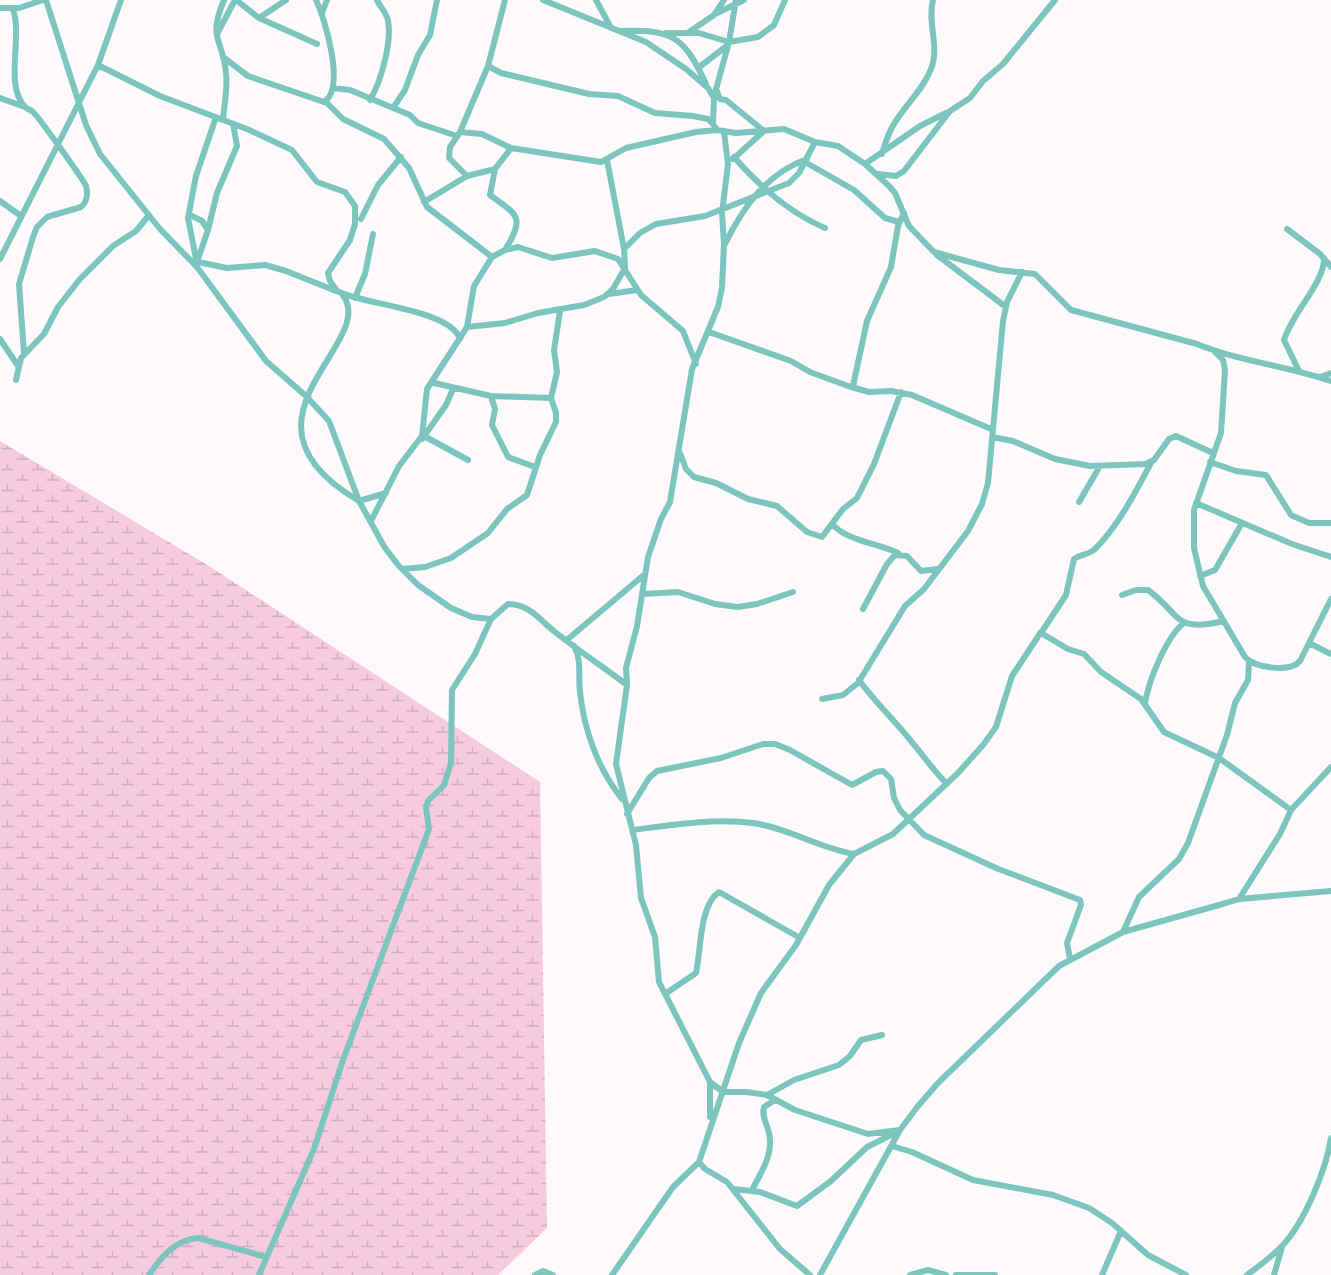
<svg xmlns="http://www.w3.org/2000/svg" width="1331" height="1275" font-family="Mulish,sans-serif">
<defs>
<pattern id="wetland-marsh" width="20" height="14" patternUnits="userSpaceOnUse" patternTransform="scale(1.5)"><rect width="20" height="14" fill="#f6cbdf"/><path d="M1 5h8M5 5V1M11 12h8M15 12V8" fill="none" stroke="#d2adbe"/></pattern>
</defs>
<rect width="100%" height="100%" fill="#fef9fb"/>
<!-- wetland -->
<path fill="url(#wetland-marsh)" d="M0 441 209 566 540 782 547 1228 498 1275H0Z"/>
<g fill="none" stroke-linecap="round" stroke-linejoin="round">
<!-- minor -->
<path stroke="#7dc6c0" stroke-width="6" d="M46 0 86 125 100 154 160 229 197 267 266 361 306 396 329 421 359 501 385 548 399 566 418 585 451 608 472 617 491 619
M236 0 259 18 317 44
M316 0C325 19 346 88 324 102
M543 0 646 42 686 69 708 88 714 98 713 124 717 130 736 133 784 129 815 142 838 146 865 164 889 186 895 193 909 226 934 252 999 270 1035 274 1071 310 1197 344C1238 361 1287 366 1331 381
M596 0 610 26
M0 8H19L43 0
M13 9C23 37 4 85 25 107 27 109 31 110 33 112 38 116 85 182 86 186 88 194 87 202 81 207L47 217 37 227 33 237 19 284 24 353
M322 13 327 0
M715 14 744 0
M259 18 286 0
M620 31C672 29 684 36 706 84
M689 32 714 15 724 0
M666 33H699L729 42 758 37 774 25 785 0
M217 34 235 0
M223 57 248 76 327 103 343 119 384 139 409 168 427 207 492 257
M98 65 160 96 247 129 292 150 317 182 345 192 355 206V224L350 240 328 273 330 281 337 291C363 305 450 309 460 339
M488 66 501 73 589 94 618 96 655 113 693 116 708 119 713 124
M698 68 728 45
M333 88 350 90 410 115 418 123 457 136
M716 89 720 99 726 100 764 131 733 159
M715 93 729 42 736 0
M0 98 25 107
M370 100C381 82 392 42 388 21 387 13 380 7 377 0
M393 108 405 90 418 55 430 35 437 0
M223 120C224 105 228 89 226 73 223 38 207 40 224 0
M460 132 482 134 511 148 601 162 626 148 696 132 717 130
M724 132 728 164 722 213 724 244 722 288 718 307 692 369 670 502 661 519 648 557 637 626 626 668 627 685 616 764 636 845 641 898 655 937 659 982 710 1082 723 1092H746L767 1095 795 1110 868 1134 900 1130
M882 154C885 144 888 133 894 124 905 105 923 90 931 69 940 46 927 24 933 0
M734 157C759 186 790 213 825 228
M805 162 854 190 885 218 899 222
M865 164 920 126 946 113
M495 169 490 195C517 215 526 216 505 250
M878 174 896 176 904 171 950 111 970 98 983 81 1003 64 1055 0
M467 176 449 158 450 147 460 132 488 66 505 0
M0 201 21 216
M424 202 467 176 495 169 511 148
M190 215 202 221 208 230 197 262
M361 219 378 185 401 157
M1287 229 1320 254 1331 267
M208 230 217 193 237 146 233 124
M725 244C743 207 767 173 807 159
M624 249 640 233 656 224 705 216 789 183 799 173 815 142
M937 255 1006 307
M0 259 98 65 121 0
M198 262 227 268 265 265 286 271 336 291
M197 264 188 218 196 176 216 117
M342 294C382 342 219 419 359 501L386 493
M609 294 637 290
M355 298 365 274 373 234
M467 327 505 323 538 313 584 305 604 297 613 289 625 268 624 249 607 160
M709 332 791 361 810 372 848 386 869 392 891 391 912 395 991 429
M0 339 18 366
M1215 352 1223 360 1225 370 1221 433 1194 510V548L1203 586 1245 657C1255 668 1290 673 1300 661L1331 599
M1299 371 1284 340C1292 313 1325 282 1324 258
M1320 377 1331 373
M16 380 21 358 44 334 58 307 80 279 113 246 136 231 149 215
M434 383 491 396 551 398
M853 386 867 321 891 267 898 226 904 213
M491 396 495 409 492 425 508 457 535 467
M424 436 468 460
M992 437 1013 441 1055 459 1090 466 1146 464 1154 460 1169 439 1176 436 1213 453
M422 439 446 405 453 389
M680 453 686 469 694 477 716 483 748 499 777 506 807 532 822 537 843 509 857 498 874 464 901 392
M1152 461C1136 491 1119 525 1095 549 1089 555 1080 554 1074 559L1066 595 1041 633 1068 649 1084 654 1101 672 1141 699 1164 732 1219 758 1291 810
M1210 462 1236 471 1266 475 1291 515 1309 523H1331
M1079 502 1100 466
M1196 503 1292 544 1331 557
M371 521 399 466 422 436 427 389 467 327 474 286 492 257 505 250 518 247 552 258 595 251 618 259 641 295 683 331 696 364
M833 525C848 541 877 543 898 553
M402 569 425 567 451 558 488 533 507 509 527 495 540 455 556 422V413L551 398 557 372 554 350 560 311
M1200 576 1215 570 1242 523
M643 594 678 592 715 604 738 607 757 604 793 592
M1122 595 1136 590H1148C1182 615 1173 633 1224 621
M863 609 887 564 895 555 907 556 921 571 938 569
M568 639 645 574
M1311 644 1331 654
M574 646C582 660 578 676 580 692 584 730 598 769 622 799
M859 680C875 702 894 720 911 741 923 755 933 770 947 784
M822 699 843 695 858 683 905 606 924 589 968 531 982 504 988 483 1003 321 1007 302 1022 272
M1145 703C1149 680 1166 637 1184 623
M627 814 649 778 657 771 721 758 763 744H775L790 750 852 785 876 772 883 771 891 779 894 798 900 810 924 835 996 868 1080 900 1081 905 1067 943 1070 959
M633 830C671 825 714 818 753 823 788 828 819 848 854 854
M1239 899 1280 834 1291 810 1331 767
M1123 932 1139 897 1179 859 1188 843 1227 735 1235 703 1248 680 1249 661
M665 994 696 973C701 952 699 905 719 892L800 938
M710 1083V1117
M767 1095 794 1080 839 1065 850 1056 861 1040 882 1035
M892 1146 912 1152 973 1180 1053 1195 1089 1208 1112 1223 1148 1255 1186 1275
M734 1189 760 1192 797 1206 831 1181 867 1147 897 1132
M752 1190C760 1174 771 1159 770 1140 770 1128 761 1119 764 1107L775 1100
M149 1275C161 1257 175 1240 198 1238L266 1257
M259 1275 314 1149 343 1060 429 829 426 808 428 801 444 785 451 763 452 690 475 654 491 619 508 604C529 604 540 620 555 632 578 650 603 667 627 685
M535 1275 543 1271 553 1275
M612 1275 673 1187 699 1162
M810 1275 780 1249 727 1182 705 1169 699 1162 739 1043 761 993 796 945 829 885 854 854 893 834 958 773 983 745 996 727 1012 676 1041 632
M820 1275 900 1130 918 1106 938 1083 1059 966 1123 932 1219 905 1239 899 1331 891
M910 1275 928 1270 946 1275
M956 1275H995
M1102 1275 1121 1231
M1247 1275C1259 1266 1273 1256 1283 1245 1305 1221 1326 1170 1331 1138
M1274 1275 1282 1247"/>
</g>
</svg>
